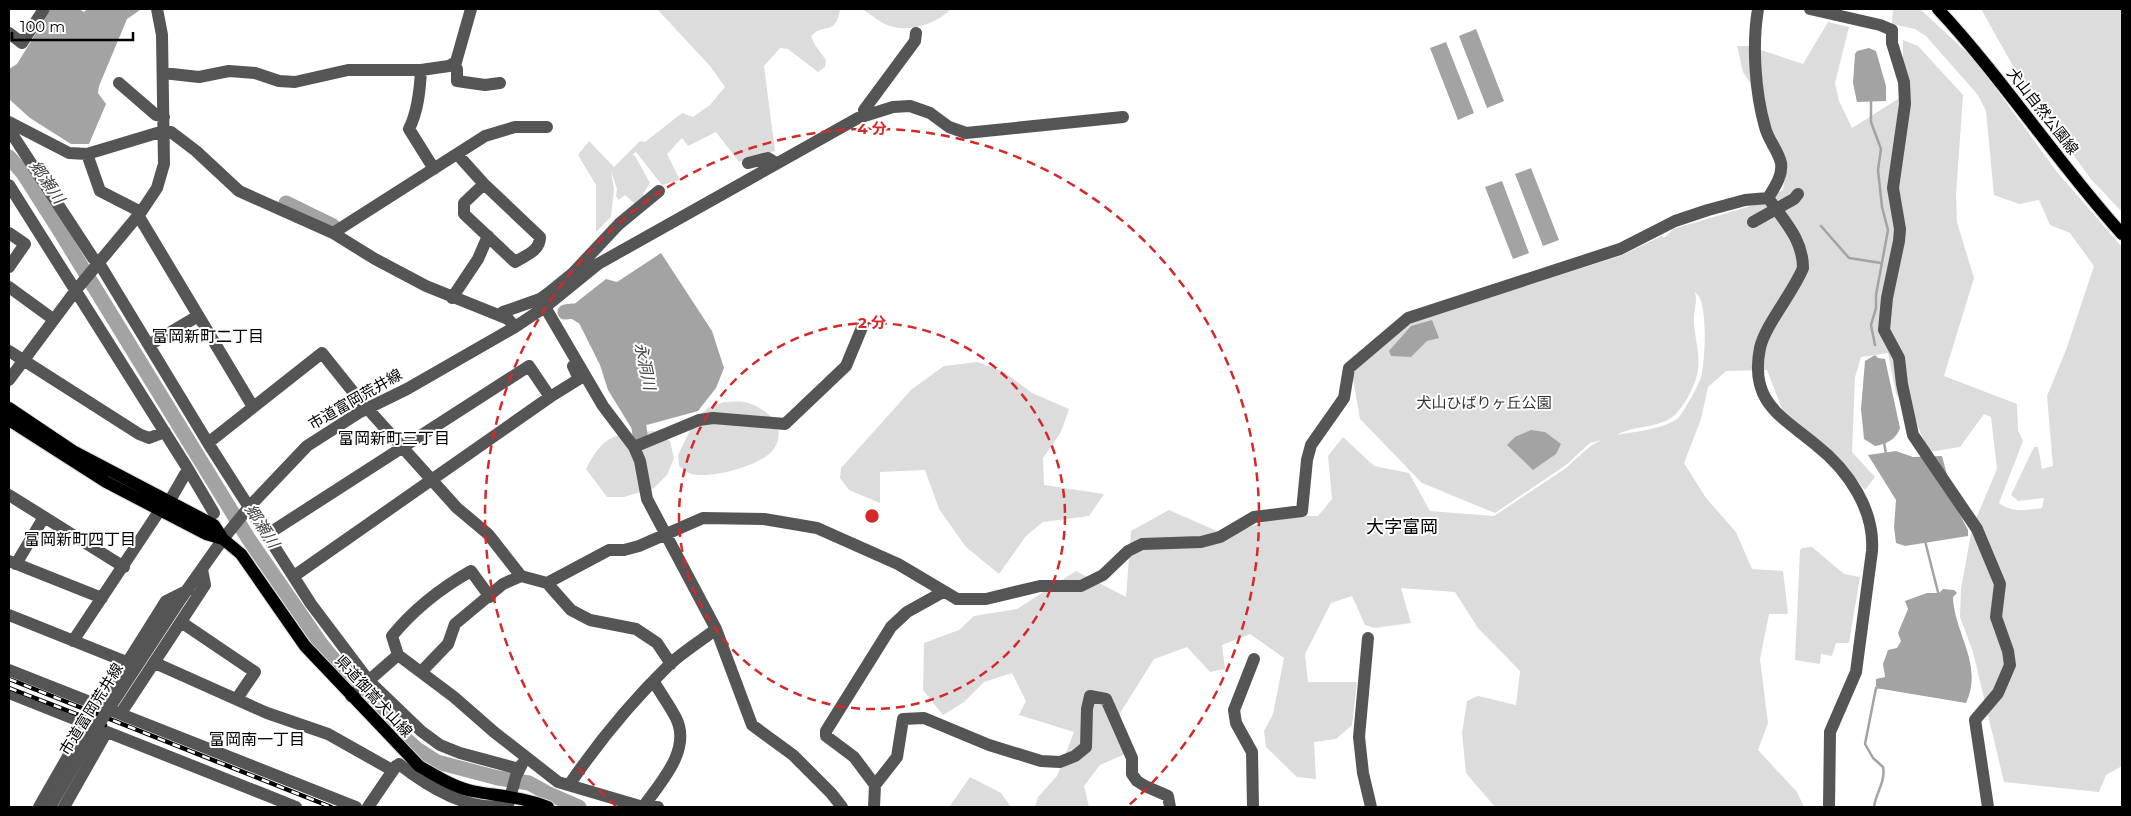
<svg xmlns="http://www.w3.org/2000/svg" width="2131" height="816" font-family="Montserrat,'Noto Sans JP',sans-serif">
<rect width="100%" height="100%" fill="#fff"/>
<!-- green -->
<path fill="#dcdcdc" fill-rule="evenodd" d="M657 9H842L840 10C835 37 824 22 811 36L815 45 826 60 825 67 818 72 788 49 780 48 764 66 775 151 739 162 716 132 688 146 682 138 667 154 680 180 662 185 636 152 632 155 635 156 650 183 643 194 645 199 635 204 625 195 619 200 616 196 617 189 611 171 614 189 611 217 596 232V185L578 155 589 141 614 167 640 141 645 142 682 113 693 117 710 105 725 87 710 66Z
M861 9H951C935 25 905 35 883 23 875 19 869 12 861 9Z
M1893 9H1920L1975 60 2057 172 2122 247V766L2106 775 2099 792 2004 782 1973 652 1960 617 1961 589 1972 528 1997 469 1991 417 1984 414 1960 447 1929 452 1916 422 1896 394 1888 353 1861 357 1855 377 1852 452 1875 477 1865 490 1835 454 1784 414 1767 370 1726 371 1708 387 1701 419 1684 463 1706 498 1736 532 1752 569 1783 571 1788 614H1769L1760 659 1768 723 1758 750 1797 792 1804 807H1495L1466 773 1462 733 1467 701 1478 696 1516 705 1520 671 1478 628 1455 592 1401 588 1411 623 1374 628 1365 625 1352 596 1331 603 1305 654 1308 682H1357L1352 725 1336 739 1314 742 1316 779 1297 777 1266 747 1264 731 1273 714 1284 658 1250 634 1222 645 1225 669 1210 672 1187 647 1154 659 1119 715 1132 751 1100 765 1084 786 1089 807H1035L1038 797 1057 776 1074 732 1019 715 1026 701 1012 673 984 682 964 702 943 715 923 690 924 643 959 630 974 616 1017 609 1076 571 1126 597 1131 531 1169 510 1226 535 1281 516H1318L1332 499 1328 456 1343 437 1374 466 1409 473 1430 511 1494 516 1566 468 1589 447 1601 440 1590 443 1566 465 1495 513 1422 483 1360 419 1352 373 1413 322 1620 256 1662 236 1664 238 1673 229 1754 205 1783 190 1787 165 1773 136 1766 107 1743 72 1737 46H1749L1803 64 1828 22 1849 27 1835 83 1839 101 1852 128 1909 92 1903 66V40L1918 46 1963 95 1956 195 1957 222 1974 278 1944 376 2017 404 2018 430 2023 441 1999 503C2012 513 2026 510 2042 508L2044 498 2018 501 2011 495 2034 447H2038L2042 469 2053 466 2047 396 2066 350 2094 266 2070 233 2050 225 2039 200 2019 204 1994 195 1986 111 1978 95 1926 36 1915 29 1892 24ZM1695 292C1709 301 1705 362 1701 377 1699 385 1684 411 1679 417 1667 429 1632 432 1617 435 1631 426 1656 428 1671 418 1678 413 1684 404 1688 397 1705 365 1697 356 1694 323 1693 312 1698 302 1695 292Z
M1981 9H2122V212L2090 178 2027 91Z
M978 362 1004 372 1032 393 1069 409 1061 432 1043 458 1044 485 1104 494 1089 516 1043 522 1026 536 999 574 966 547 939 509 925 470 880 472V503L849 490 840 478 841 468 912 389 944 366Z
M724 402C730 402 738 401 744 402 766 406 791 429 772 451 760 466 710 479 692 474 687 473 683 469 679 466L678 455 696 418 708 408Z
M654 431 670 441 674 458 667 475 654 488 624 497H607L586 469C606 432 614 435 654 431Z
M1812 547 1844 574 1860 577 1849 643H1836L1832 656 1821 654 1820 664 1795 660 1800 550 1802 548Z
M970 777 1001 793 1011 807H949Z"/>
<!-- water -->
<path fill="#a3a3a3" d="M51 9H79L84 12 87 9 140 10 127 19 99 86 98 93 106 104 89 144H71L30 118 9 99V69L17 64Z
M1476 29 1504 101 1487 108 1459 36Z
M1446 42 1474 113 1458 120 1430 48Z
M1869 48 1876 51 1886 86V101L1857 102 1853 83 1855 54 1857 51Z
M1531 168 1559 240 1543 246 1515 174Z
M1502 181 1529 253 1513 259 1485 187Z
M661 253 712 331 724 368 716 388 698 411 632 429 608 390 600 365 573 311V305L606 279 617 282Z
M1432 320 1439 338 1427 341 1411 357 1391 356 1389 351 1411 326Z
M1875 355 1878 358 1885 359 1900 428C1896 440 1886 444 1875 446L1864 439 1861 409 1865 361Z
M1531 430 1545 432 1561 444 1556 454 1533 470 1507 445 1515 437Z
M1896 451 1913 457 1942 456 1955 505 1968 530V536L1905 546 1896 543 1894 527 1896 500 1868 455Z
M1943 589 1954 590 1957 593 1953 597C1954 633 1984 665 1966 703L1876 688V679L1885 677 1883 664 1888 650 1897 648 1901 641 1898 633 1908 609 1905 601 1927 593H1939Z"/>
<g fill="none" stroke-linecap="round" stroke-linejoin="round">
<!-- stream -->
<path stroke="#a3a3a3" stroke-width="2.5" d="M1871 101V122L1881 149 1878 170 1882 207 1888 230 1876 295V308L1871 325 1875 345
M1821 226 1849 258 1881 263
M1884 442 1886 454
M1925 541 1939 596
M1874 807C1876 792 1886 781 1883 767L1873 758 1865 744 1876 688 1879 687"/>
<!-- river -->
<path stroke="#a3a3a3" stroke-width="15" d="M9 157 23 173 58 228 248 538 321 644 357 688 400 734 417 749 437 762 498 778 529 783 547 793 579 807
M286 203 333 226
M565 312 573 311 590 321
M636 409 640 434"/>
<defs>
<path id="major" d="M1938 9C2004 80 2057 162 2122 234
M9 408 73 451 214 525 223 539 241 554 305 646 419 766C435 775 453 787 472 791 498 796 523 797 548 807
M9 420 106 482 206 534 223 539"/>
</defs>
<!-- major casing -->
<use href="#major" stroke="#dbdbdb" stroke-width="14"/>
<!-- minor -->
<path stroke="#555" stroke-width="12" d="M1758 9C1752 45 1755 92 1765 127 1768 140 1778 150 1781 163 1783 176 1774 188 1768 198
M1810 9 1880 25 1892 30V43L1904 82 1905 104 1893 188 1900 229 1899 241 1887 298 1884 330 1899 358 1902 384 1913 435 1977 529 2000 584 1996 617 2008 651 2010 665 1998 693 1975 720 1988 807
M9 33 22 43 44 9
M453 64 457 69V81L485 85 500 83
M421 70C420 90 418 111 409 129L434 169
M163 73 199 77 229 71 255 73 279 81 295 82 348 70H421L449 66 456 62 471 9
M119 83 156 115 164 117
M865 115 864 110 915 41 916 33
M9 122 69 153 87 154 157 133 171 132 196 151 239 191 333 233 375 259 426 286 508 319 515 327
M11 123 12 134 93 258 102 268 208 443 311 604 369 681 421 731 440 745 460 753 519 769
M87 154 100 191 141 212
M457 154 484 184 540 237C540 251 526 255 515 262L464 214V203L484 184
M748 163 768 158 776 163
M9 185 188 469 169 502
M1771 202C1786 223 1803 241 1803 268 1793 293 1765 325 1760 348 1749 402 1781 416 1816 445 1848 470 1875 510 1872 551L1856 672 1830 732 1829 807
M138 215 253 407
M9 233 25 244 9 267
M333 233 485 136 515 127H547
M9 287 53 319
M452 298 478 259 488 236
M545 307 603 406 634 447 640 461 647 499 716 629 752 725 793 755 831 793 842 807
M502 316 503 312 540 299 551 291 572 274 619 224 659 191
M149 345 198 316
M9 351 139 434 149 438 165 432
M9 380 76 290 141 212 157 188 164 164 162 35 157 9
M208 443 322 353 358 398 457 508 488 534 521 576
M634 447 699 420 713 418 785 424 846 366 863 325
M188 469 214 513
M9 495 124 567
M268 534 529 366 550 397 579 379 573 366
M9 561 102 598
M16 564 44 517
M294 576 550 397
M547 583 609 550H624L639 546 703 518 764 519 817 528 898 564 957 599H986L1040 586H1081L1103 575 1128 551 1142 544 1201 542 1220 537 1254 517 1302 511 1307 460 1311 445 1344 398 1349 368 1408 318 1620 249 1675 221 1708 210 1745 200 1768 198
M182 597 223 539 249 507 307 446 360 412 407 389 515 327 545 307 598 264 858 118 893 107 910 106 930 113 949 127 966 133 1123 117
M490 597 471 571C441 588 414 609 392 636L398 655 454 697 494 732 558 782 643 807H658
M9 615 129 663
M181 622 255 672 240 694
M1368 638 1359 737 1363 773 1371 807
M73 641 160 510
M155 663 267 713 328 734 392 770
M9 670 356 807
M421 672 448 644 455 624 503 584 521 576 547 583 571 610 590 620 636 629 657 643 671 664
M9 693 296 807
M351 696 398 655
M100 706 166 601 188 590
M121 713 205 585 202 569
M399 764C427 786 470 813 508 805L516 776 522 764
M569 785C599 741 632 701 670 664 684 651 701 641 716 629
M875 785 854 757 826 736V731L891 627 907 612 943 592
M39 807 86 725
M64 807 106 733
M368 807 396 766
M643 807C660 783 692 750 676 718 670 706 661 694 654 682
M874 807 875 785 897 757 903 719 924 718 989 745 1041 761 1060 762 1075 756 1086 747 1087 709 1090 696 1106 699 1132 758V774L1137 781 1145 786 1168 796 1170 807
M1253 807 1252 752 1236 723 1234 710 1254 659"/>
<!-- major -->
<use href="#major" stroke="#000" stroke-width="12"/>
<defs>
<path id="rail" d="M9 679 331 807
M9 688 105 725"/>
</defs>
<!-- rail casing -->
<use href="#rail" stroke="#000" stroke-width="4.5"/>
<!-- rail -->
<use href="#rail" stroke="#fff" stroke-width="2.5" stroke-dasharray="8" stroke-linecap="butt"/>
<!-- minor-bridge -->
<path stroke="#555" stroke-width="12" d="M1753 222 1794 199 1798 194
M50 807 93 733 182 597"/>
</g>
<!-- distance rings -->
<g fill="none" stroke="#d62828" stroke-width="2.5" stroke-dasharray="9 6">
<circle cx="872" cy="516" r="193"/>
<path d="M616 806A387 387 0 1 1 1128 806"/>
</g>
<g text-anchor="middle" dominant-baseline="central" stroke-width="4" stroke-linejoin="round" paint-order="stroke">
<!-- street labels -->
<g font-size="15" fill="#000" stroke="#fff">
<text transform="translate(2043 111) rotate(52)">犬山自然公園線</text>
<text transform="translate(355 399) rotate(-30)">市道富岡荒井線</text>
<text transform="translate(374 696) rotate(47)">県道御嵩犬山線</text>
<text transform="translate(91 709) rotate(-58)">市道富岡荒井線</text>
</g>
<!-- park labels -->
<g font-size="15" fill="#333" stroke="#fff">
<text x="1484" y="402">犬山ひばりヶ丘公園</text>
</g>
<!-- water labels -->
<g font-size="16" font-style="italic" fill="#444" stroke="#fff">
<text transform="translate(47 182) rotate(55)">郷瀬川</text>
<text transform="translate(645 366) rotate(78)">永洞川</text>
<text transform="translate(262 526) rotate(57)">郷瀬川</text>
</g>
<!-- neighbourhood labels -->
<g font-size="16" fill="#000" stroke="#fff">
<text x="208" y="336">富岡新町二丁目</text>
<text x="394" y="438">富岡新町三丁目</text>
<text x="80" y="539">富岡新町四丁目</text>
<text x="257" y="739">富岡南一丁目</text>
</g>
<!-- quarter labels -->
<g font-size="18" fill="#000" stroke="#fff">
<text x="1402" y="527">大字富岡</text>
</g>
</g>
<circle cx="872" cy="516" r="8" fill="#d62828" stroke="#fff" stroke-width="2.5"/>
<g font-size="15" text-anchor="middle" font-weight="bold" fill="#d62828" stroke="#fff" stroke-width="4" stroke-linejoin="round" paint-order="stroke">
<text x="872" y="134">4 分</text>
<text x="872" y="328">2 分</text>
</g>
<!-- border -->
<rect width="2131" height="816" fill="none" stroke="#000000" stroke-width="20"/>
<!-- scale -->
<path d="M12 32v8h121v-8" fill="none" stroke="#000000" stroke-width="2.5"/>
<text x="20" y="32" font-size="15" fill="#000000" stroke="#ffffff" stroke-width="4" paint-order="stroke">100 m</text>
</svg>
